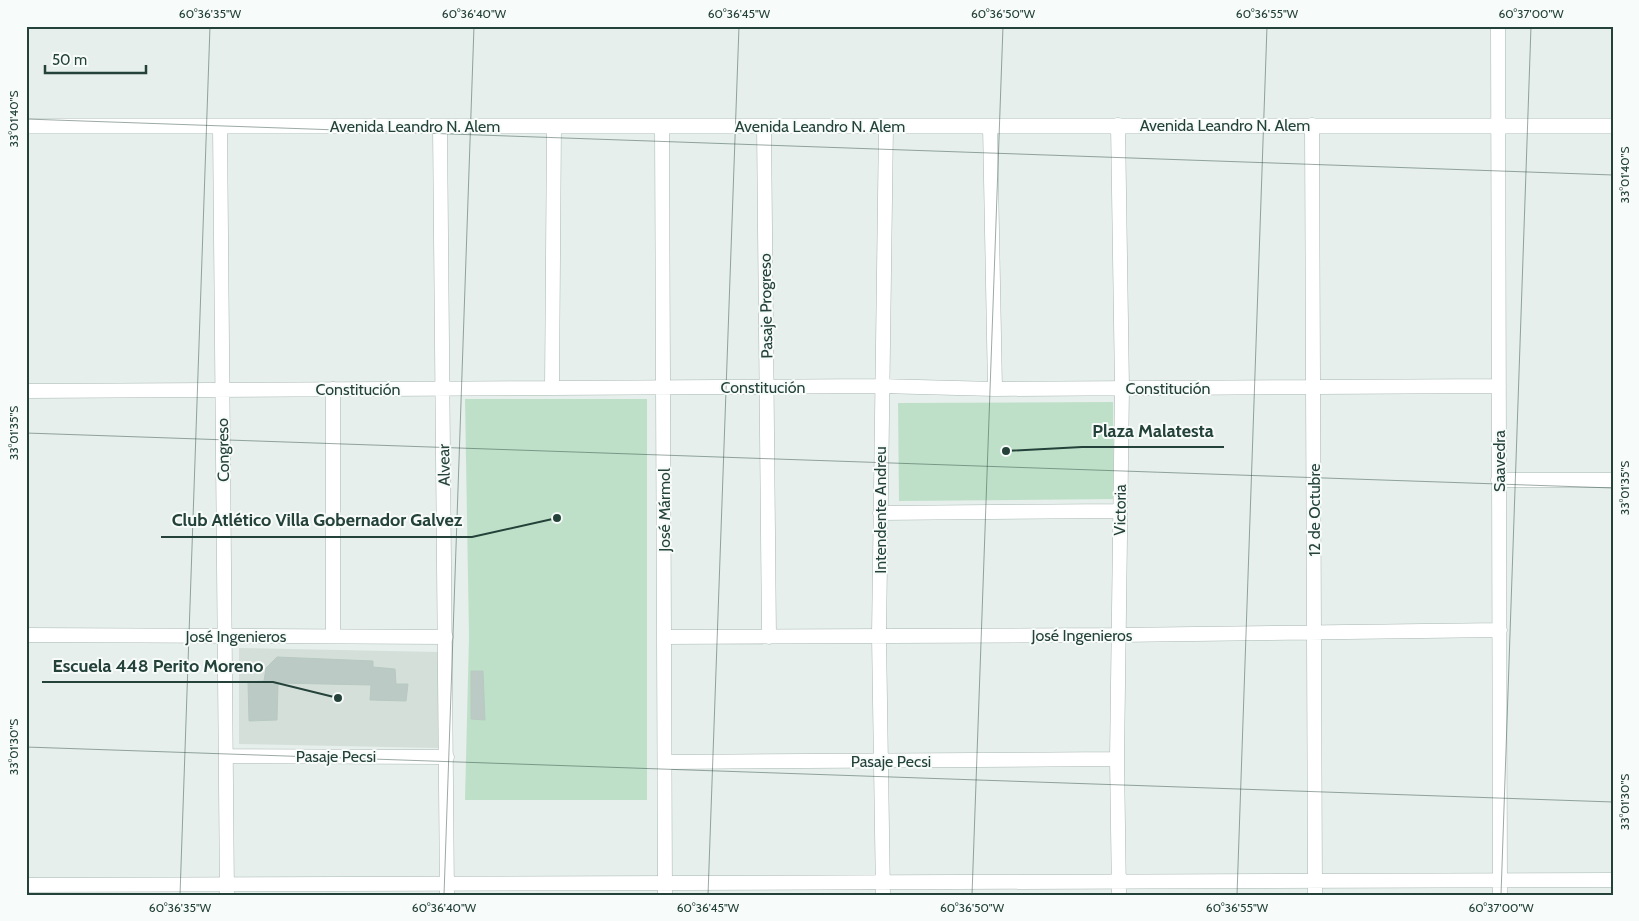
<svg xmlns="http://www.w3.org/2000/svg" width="1639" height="921" font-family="Cabin,sans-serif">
<rect width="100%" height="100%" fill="#e6efeb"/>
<!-- built -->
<path fill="#d4dfda" d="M239 648 438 652V748L239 744Z"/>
<!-- green -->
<path fill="#bfe0c8" d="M465 399H647V800H465L469 637Z
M1113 402 1114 499 899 501 898 403Z"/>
<!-- building -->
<path fill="#bbcac4" stroke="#b8c9c2" d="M277 657 373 661V667L395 669 396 684H408L406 701 370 700 371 685 278 683 277 720 249 721 248 682 264 681 266 668Z
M471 671H483L485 720 471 719Z"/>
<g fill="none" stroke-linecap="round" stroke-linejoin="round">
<defs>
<path id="street" d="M1498 26 1500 895
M1118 125 1122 388 1117 759 1119 895
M1312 125 1315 895
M220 126 227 895
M440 126 447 895
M662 126 665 895
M764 126 769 637
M990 126 995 389
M552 388 554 126
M333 389V636
M26 391 880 386 995 389 1499 386
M1498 480H1613
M880 513 1120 511
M26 635 446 637
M664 637 1118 635 1500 630
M226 756 447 757
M666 762 1117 759
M26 885 1613 880
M883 895 879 636 886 126"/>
<path id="secondary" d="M26 126H1613"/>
</defs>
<!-- street casing -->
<use href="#street" stroke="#a8b8b2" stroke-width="15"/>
<!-- secondary casing -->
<use href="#secondary" stroke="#a4bbb3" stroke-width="16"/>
<!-- street -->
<use href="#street" stroke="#fff" stroke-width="14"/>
<!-- secondary -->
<use href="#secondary" stroke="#fff" stroke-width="15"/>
</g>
<!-- ticks -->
<path fill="none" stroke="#24423a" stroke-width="1" stroke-opacity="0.45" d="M26 119 1613 175M26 433 1613 488M26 747 1613 802M180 895 210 26M444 895 474 26M708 895 739 26M972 895 1003 26M1237 895 1267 26M1501 895 1531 26"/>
<g text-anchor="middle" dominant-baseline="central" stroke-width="4" stroke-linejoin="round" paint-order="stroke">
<!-- street labels -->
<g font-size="16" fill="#24423a" stroke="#f7fbf9">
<text x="1225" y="125">Avenida Leandro N. Alem</text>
<text x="415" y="126">Avenida Leandro N. Alem</text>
<text x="820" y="126">Avenida Leandro N. Alem</text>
<text transform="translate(766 306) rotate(-91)">Pasaje Progreso</text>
<text x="763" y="387">Constitución</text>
<text x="1168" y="388">Constitución</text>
<text x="358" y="389">Constitución</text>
<text transform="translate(223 450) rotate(-91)">Congreso</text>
<text transform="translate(1499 461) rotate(-90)">Saavedra</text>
<text transform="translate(444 465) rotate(-91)">Alvear</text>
<text transform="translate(664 510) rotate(-90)">José Mármol</text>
<text transform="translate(880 510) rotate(-90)">Intendente Andreu</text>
<text transform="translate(1120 510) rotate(-89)">Victoria</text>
<text transform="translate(1314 510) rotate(-90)">12 de Octubre</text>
<text x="1082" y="635">José Ingenieros</text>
<text x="236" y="636">José Ingenieros</text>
<text x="336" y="756">Pasaje Pecsi</text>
<text x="891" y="761">Pasaje Pecsi</text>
</g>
</g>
<!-- callouts -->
<path fill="none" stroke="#24423a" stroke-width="2" d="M1006 451L1082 447H1224M557 518L472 537H161M338 698L273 682H42"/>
<g fill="#24423a" stroke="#f7fbf9" stroke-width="2">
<circle cx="1006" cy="451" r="5"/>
<circle cx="557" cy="518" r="5"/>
<circle cx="338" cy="698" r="5"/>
</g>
<g font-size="18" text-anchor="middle" font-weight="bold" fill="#24423a" stroke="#f7fbf9" stroke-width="4" stroke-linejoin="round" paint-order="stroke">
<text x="1153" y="437">Plaza Malatesta</text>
<text x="317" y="526">Club Atlético Villa Gobernador Galvez</text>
<text x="158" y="672">Escuela 448 Perito Moreno</text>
</g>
<!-- border -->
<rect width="1639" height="921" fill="none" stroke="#f7fbf9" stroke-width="55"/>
<!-- scale -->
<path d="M45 65v8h101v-8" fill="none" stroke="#24423a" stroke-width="2.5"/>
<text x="52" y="65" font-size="15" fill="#24423a" stroke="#f7fbf9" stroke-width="4" paint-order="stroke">50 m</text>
<rect x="28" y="28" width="1584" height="866" fill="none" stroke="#24423a" stroke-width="2"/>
<g font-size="12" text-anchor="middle" fill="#24423a">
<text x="210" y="18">60°36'35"W</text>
<text x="474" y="18">60°36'40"W</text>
<text x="739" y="18">60°36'45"W</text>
<text x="1003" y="18">60°36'50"W</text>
<text x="1267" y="18">60°36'55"W</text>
<text x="1531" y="18">60°37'00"W</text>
<text transform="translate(14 119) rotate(-90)" y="4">33°01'40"S</text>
<text transform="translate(1625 175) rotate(-90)" y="4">33°01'40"S</text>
<text transform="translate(14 433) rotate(-90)" y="4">33°01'35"S</text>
<text transform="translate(1625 488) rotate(-90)" y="4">33°01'35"S</text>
<text transform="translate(14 747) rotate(-90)" y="4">33°01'30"S</text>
<text transform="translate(1625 802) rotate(-90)" y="4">33°01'30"S</text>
<text x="180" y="912">60°36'35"W</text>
<text x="444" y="912">60°36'40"W</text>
<text x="708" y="912">60°36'45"W</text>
<text x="972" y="912">60°36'50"W</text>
<text x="1237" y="912">60°36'55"W</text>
<text x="1501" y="912">60°37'00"W</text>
</g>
</svg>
